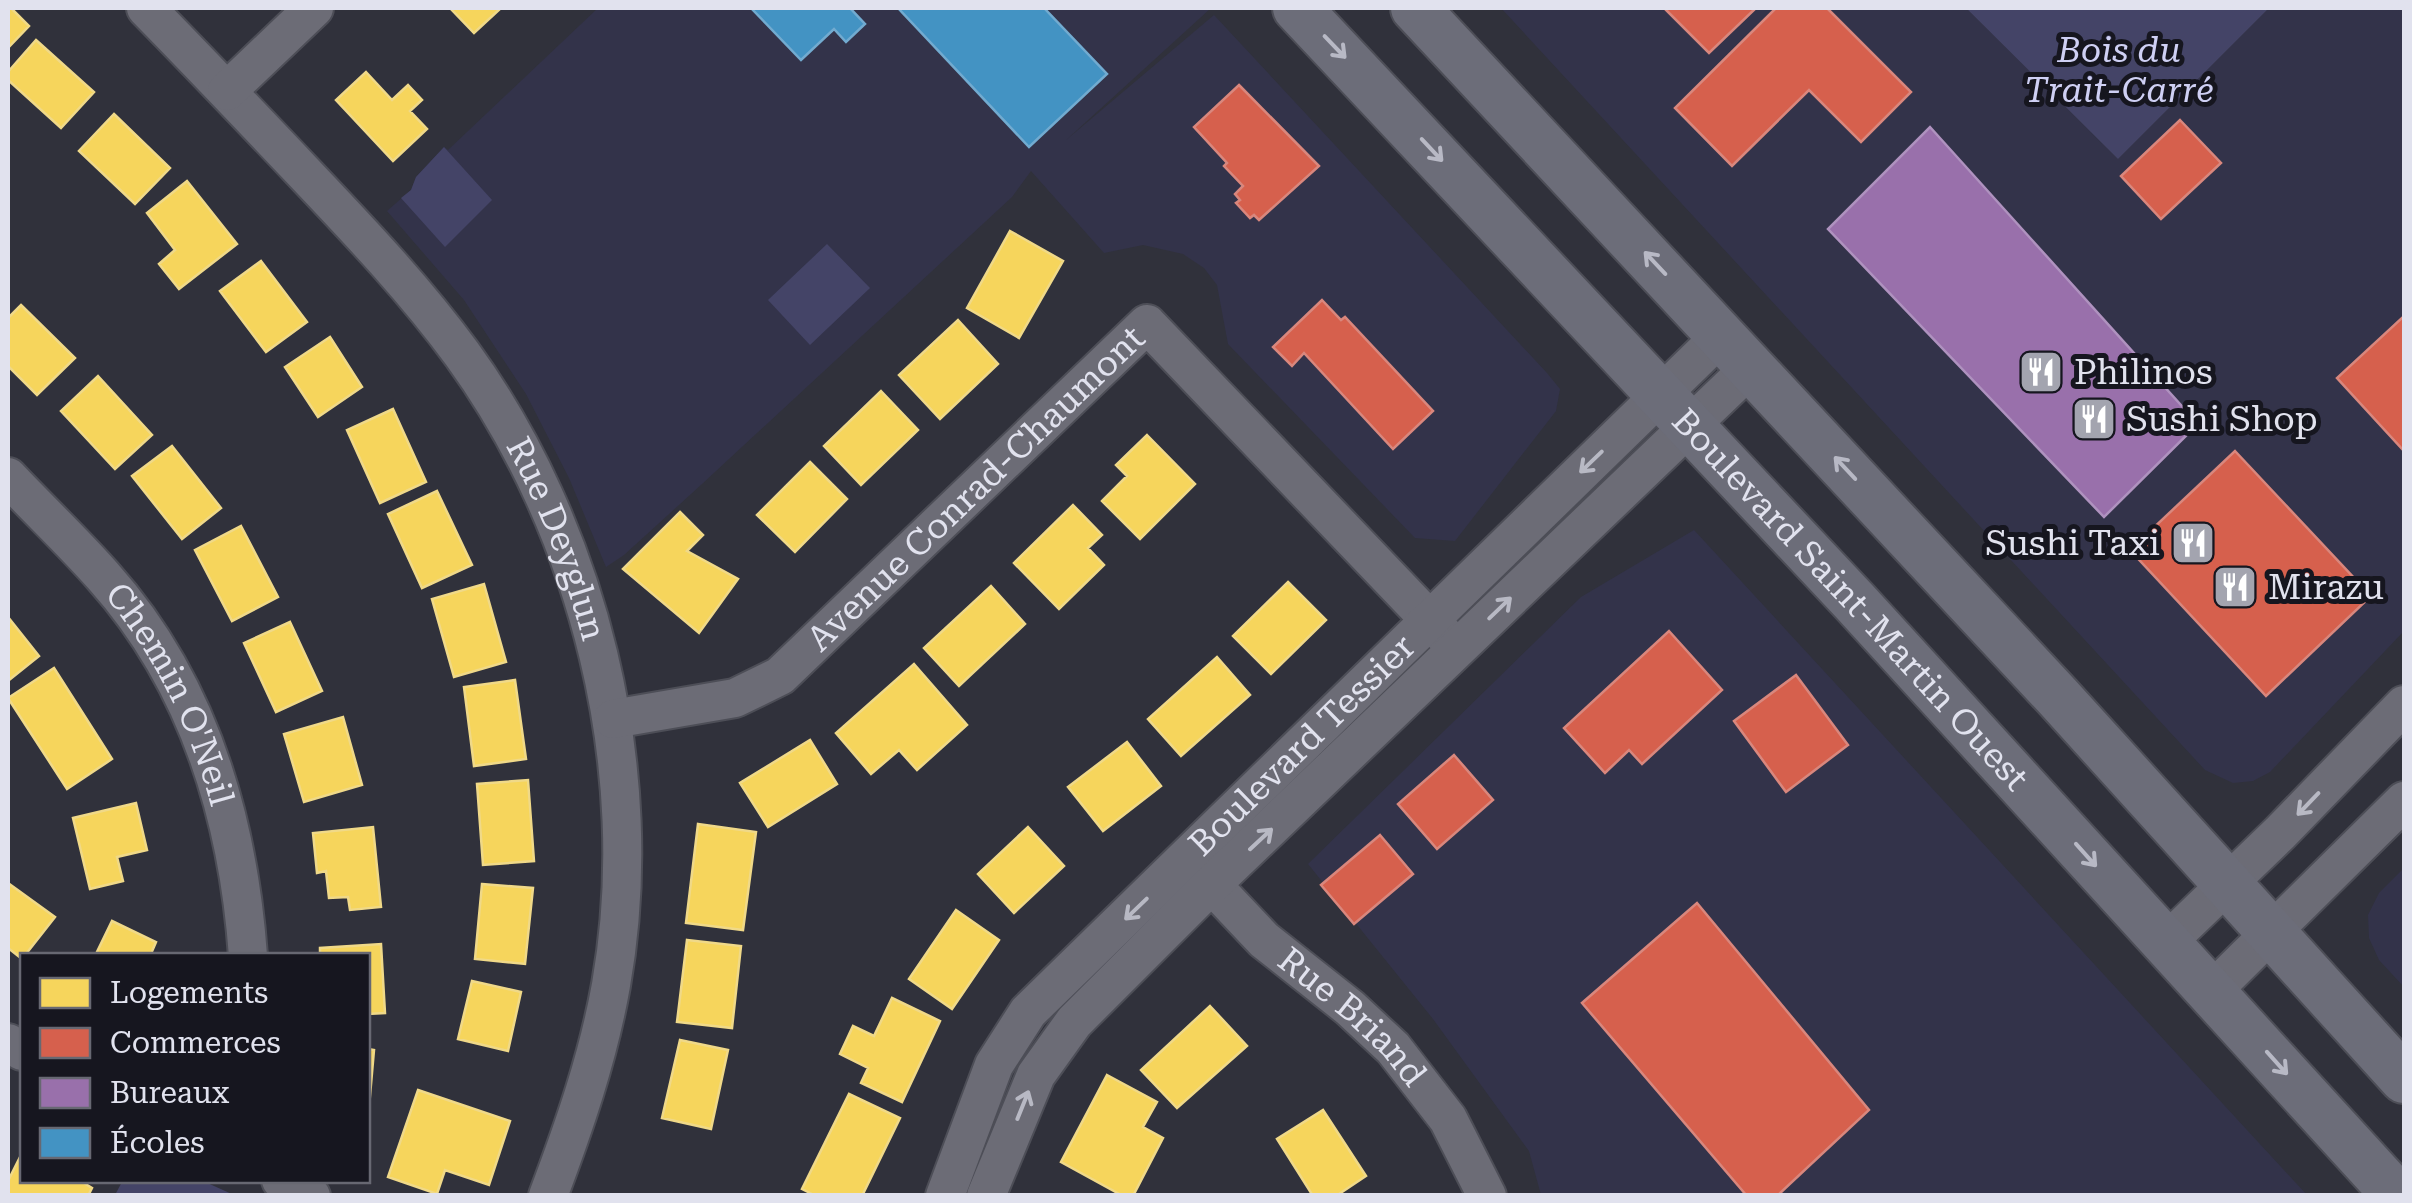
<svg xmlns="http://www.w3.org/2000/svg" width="2412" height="1203" font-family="'Roboto Serif',serif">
<rect width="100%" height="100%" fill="#30313b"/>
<!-- built -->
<path fill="#33334a" d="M598 8H1211L1065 141 1214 15 1547 373 1560 389 1556 411 1455 541 1415 538 1228 344 1217 285 1204 268 1183 254 1143 245 1104 253 1031 171 1012 197 702 484 624 555 606 567 569 478 526 394 464 300 387 211 411 190 416 177 444 147 448 150Z
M1501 8H1966L2118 159 2269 8H2404V631L2270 772 2253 781 2233 783 2205 770Z
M1694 530 2307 1195H1541L1529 1151 1433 1019 1308 864 1581 597Z
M2404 868V987L2379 960 2369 938 2368 915 2379 893Z"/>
<!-- green -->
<path fill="#444467" d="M1966 8H2269L2118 159Z
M444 147 492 200 445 247 401 198 411 190 416 177Z
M827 244 870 288 810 345 768 300Z
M123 1180 203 1181 234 1195H115Z"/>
<!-- homes -->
<path fill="#f6d55c" stroke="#f0d988" stroke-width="2.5" d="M8 8H11L29 26 8 48Z
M450 8H501L474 33Z
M36 40 94 92 61 128 8 80V72Z
M366 72 392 100 408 85 422 100 410 111 427 129 393 161 336 100Z
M114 114 170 168 135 204 79 151Z
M187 181 237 244 179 289 159 264 175 250 147 213Z
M1010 231 1063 261 1019 338 967 308Z
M261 261 307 322 266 352 220 291Z
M21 305 75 358 37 395 8 366V318Z
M958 320 998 364 940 419 899 375Z
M330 337 362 387 318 417 285 367Z
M98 376 152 435 115 469 61 411Z
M881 391 918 430 861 485 824 446Z
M393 409 426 482 380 503 347 430Z
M1147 435 1195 484 1140 539 1102 501 1127 476 1116 465Z
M172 446 221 508 182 539 132 476Z
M810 462 847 499 795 552 757 515Z
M437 491 472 565 422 588 388 514Z
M1073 505 1102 535 1088 548 1104 565 1059 609 1014 563Z
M680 512 703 535 687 551 738 579 699 633 623 569Z
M241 526 278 597 232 621 195 550Z
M1288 582 1326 620 1271 674 1233 636Z
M484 584 506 662 454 677 432 599Z
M991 586 1025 624 959 686 924 648Z
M8 617 39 656 8 681Z
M290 622 322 691 276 712 244 643Z
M1217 657 1250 695 1181 756 1148 719Z
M914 664 967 725 917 770 899 750 871 774 836 733Z
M54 668 112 759 67 789 8 698Z
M515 680 526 759 474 766 464 687Z
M343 717 362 785 304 802 284 734Z
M810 740 837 784 768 827 740 783Z
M1127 742 1161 786 1103 831 1068 787Z
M528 780 534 861 483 865 477 784Z
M136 803 147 850 117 857 123 881 90 889 73 818Z
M698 824 756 832 743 930 686 923Z
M373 827 381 907 350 910 348 897 329 898 326 871 317 873 313 833Z
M1028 827 1064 866 1014 913 978 874Z
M8 883 55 917 22 959 8 948Z
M482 884 533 888 525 964 475 959Z
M956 910 999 940 952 1009 909 979Z
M112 921 156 942 150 956H95Z
M687 940 741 946 732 1028 677 1022Z
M381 944 385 1013 368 1014V956H320V948Z
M472 981 521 992 508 1051 458 1039Z
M892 998 940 1021 902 1102 861 1083 868 1068 840 1054 853 1026 874 1036Z
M1210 1006 1247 1046 1177 1108 1141 1070Z
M680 1040 728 1050 711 1129 662 1118Z
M368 1049 374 1050 368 1119Z
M1107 1075 1157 1102 1143 1127 1163 1138 1133 1196H1123L1061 1162Z
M418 1090 510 1121 489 1185 445 1170 437 1194 388 1177Z
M849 1094 900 1118 862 1196H816L802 1189Z
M1323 1110 1366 1176 1336 1196H1313L1277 1139Z
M22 1153V1180H79L92 1188 88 1196H8V1181Z"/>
<!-- shops -->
<path fill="#d6604d" stroke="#d9877d" stroke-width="2.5" d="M1664 8H1756L1709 53Z
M1776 8H1827L1911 92 1861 142 1809 90 1732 166 1675 108Z
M1239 85 1319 166 1259 220 1254 215 1250 218 1236 203 1240 200 1235 194 1243 186 1224 166 1227 163 1194 127Z
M2180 120 2221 163 2161 219 2121 176Z
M1322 300 1341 320 1345 317 1433 411 1393 449 1304 353 1292 366 1273 347Z
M2404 316V451L2337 378Z
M2235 451 2371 596 2266 696 2130 550Z
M1669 631 1722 690 1642 764 1629 750 1605 773 1564 728Z
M1796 675 1848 745 1786 792 1734 721Z
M1454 755 1493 800 1437 849 1398 804Z
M1380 835 1413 874 1354 924 1321 885Z
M1697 903 1869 1110 1777 1196H1747L1582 1003Z"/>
<!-- offices -->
<path fill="#9970ab" stroke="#af92bf" stroke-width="2.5" d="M1930 127 2198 424 2104 517 1828 229Z"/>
<!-- schools -->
<path fill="#4393c3" stroke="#72abd0" stroke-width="2.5" d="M751 8H853L851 9 865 24 846 42 834 29 801 60Z
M898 8H1044L1107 74 1029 147Z"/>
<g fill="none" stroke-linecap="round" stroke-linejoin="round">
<defs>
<g id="minor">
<path id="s1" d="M146 8C200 63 254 120 308 177 362 234 415 290 462 354 589 529 649 771 611 985 598 1058 574 1127 548 1196"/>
<path d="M227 91 314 8"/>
<path id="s2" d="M8 477C39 510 73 542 103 576 197 681 238 817 248 956"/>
<path id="s3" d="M613 719 735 698 780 676 1147 324 1446 637"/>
<path id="s4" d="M1197 869 1264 940 1350 1008 1393 1048 1448 1119 1487 1196"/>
<path d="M2167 942 2280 833 2404 705"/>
<path d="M2212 991 2404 801"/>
<path d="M8 1043 22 1051"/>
<path d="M281 1180 311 1196"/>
<path id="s5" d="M945 1196 994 1065 1028 1012 1722 335"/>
<path d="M986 1196 1036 1075 1074 1022 1211 885 1751 367"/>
</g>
<g id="major">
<path id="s6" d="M1297 8 1855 602 2397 1196"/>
<path d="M1415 8 2058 697 2404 1079"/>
</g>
</defs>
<!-- minor casing -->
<use href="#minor" stroke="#4d4e57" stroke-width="42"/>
<!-- major casing -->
<use href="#major" stroke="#4d4e57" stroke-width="52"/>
<!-- minor -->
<use href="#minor" stroke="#6c6c76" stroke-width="38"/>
<!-- major -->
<use href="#major" stroke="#6c6d79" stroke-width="48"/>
</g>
<!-- one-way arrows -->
<defs><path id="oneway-shaft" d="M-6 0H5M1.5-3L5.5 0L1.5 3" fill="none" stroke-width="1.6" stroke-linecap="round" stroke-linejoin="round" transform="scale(2.5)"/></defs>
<g stroke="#b8b9c5">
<use href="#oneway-shaft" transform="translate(1335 47) rotate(46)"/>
<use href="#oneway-shaft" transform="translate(1432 150) rotate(47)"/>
<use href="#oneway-shaft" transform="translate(1655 263) rotate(-133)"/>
<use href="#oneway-shaft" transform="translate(1845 468) rotate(-133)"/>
<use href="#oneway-shaft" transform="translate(2086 855) rotate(48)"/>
<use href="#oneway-shaft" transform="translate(2277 1063) rotate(48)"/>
</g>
<g stroke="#b8b9c4">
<use href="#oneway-shaft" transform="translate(1591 462) rotate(136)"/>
<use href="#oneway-shaft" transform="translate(1500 608) rotate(-44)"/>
<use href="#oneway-shaft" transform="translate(2308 804) rotate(134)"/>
<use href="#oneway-shaft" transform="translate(1261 839) rotate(-43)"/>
<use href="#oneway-shaft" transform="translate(1136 909) rotate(136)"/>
<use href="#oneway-shaft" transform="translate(1023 1105) rotate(-68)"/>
</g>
<!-- icons -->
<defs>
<symbol id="restaurant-square" viewBox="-11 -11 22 22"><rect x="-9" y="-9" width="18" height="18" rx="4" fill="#a3a4af" stroke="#16161f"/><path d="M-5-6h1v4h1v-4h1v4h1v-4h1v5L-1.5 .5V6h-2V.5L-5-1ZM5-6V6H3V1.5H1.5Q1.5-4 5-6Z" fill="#fff"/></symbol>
</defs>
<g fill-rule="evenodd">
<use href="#restaurant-square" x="2016" y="347" width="50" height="50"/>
<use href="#restaurant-square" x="2069" y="394" width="50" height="50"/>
<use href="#restaurant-square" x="2168" y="518" width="50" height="50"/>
<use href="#restaurant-square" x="2210" y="562" width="50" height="50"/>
</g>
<g text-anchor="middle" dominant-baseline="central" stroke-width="10" stroke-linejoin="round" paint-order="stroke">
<!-- park labels -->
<g font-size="35" font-style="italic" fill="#cfd0f4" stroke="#16161f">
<text x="2119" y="50">Bois du<tspan x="2119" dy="40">Trait-Carré</tspan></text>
</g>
<!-- poi labels -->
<g font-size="35" fill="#e1e2ee" stroke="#16161f" text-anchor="start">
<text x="2074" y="372">Philinos</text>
<text x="2126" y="419">Sushi Shop</text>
<text x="2160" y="543" text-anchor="end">Sushi Taxi</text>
<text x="2268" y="587">Mirazu</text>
</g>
<!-- street labels -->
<g font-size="35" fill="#e1e2ee" stroke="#16161f">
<text stroke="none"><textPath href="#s3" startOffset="445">Avenue Conrad-Chaumont</textPath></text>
<text stroke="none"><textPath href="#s1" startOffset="678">Rue Deyglun</textPath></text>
<text stroke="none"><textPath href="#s6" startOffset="810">Boulevard Saint-Martin Ouest</textPath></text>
<text stroke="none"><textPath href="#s2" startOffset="275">Chemin O'Neil</textPath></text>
<text stroke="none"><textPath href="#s5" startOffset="585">Boulevard Tessier</textPath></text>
<text stroke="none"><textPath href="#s4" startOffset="215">Rue Briand</textPath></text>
</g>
</g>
<!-- border -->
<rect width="2412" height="1203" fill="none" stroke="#e1e2ee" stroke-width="20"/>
<!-- legend -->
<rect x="20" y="953" width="350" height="230" fill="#16161f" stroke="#676872" stroke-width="2.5"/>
<rect x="40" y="978" width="50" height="30" fill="#f6d55c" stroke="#676872" stroke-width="2.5"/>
<text x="110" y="1003" font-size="30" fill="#e1e2ee">Logements</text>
<rect x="40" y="1028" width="50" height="30" fill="#d6604d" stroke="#676872" stroke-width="2.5"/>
<text x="110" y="1053" font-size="30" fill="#e1e2ee">Commerces</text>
<rect x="40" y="1078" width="50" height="30" fill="#9970ab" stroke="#676872" stroke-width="2.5"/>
<text x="110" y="1103" font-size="30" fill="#e1e2ee">Bureaux</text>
<rect x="40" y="1128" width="50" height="30" fill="#4393c3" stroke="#676872" stroke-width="2.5"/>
<text x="110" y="1153" font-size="30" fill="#e1e2ee">Écoles</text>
</svg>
